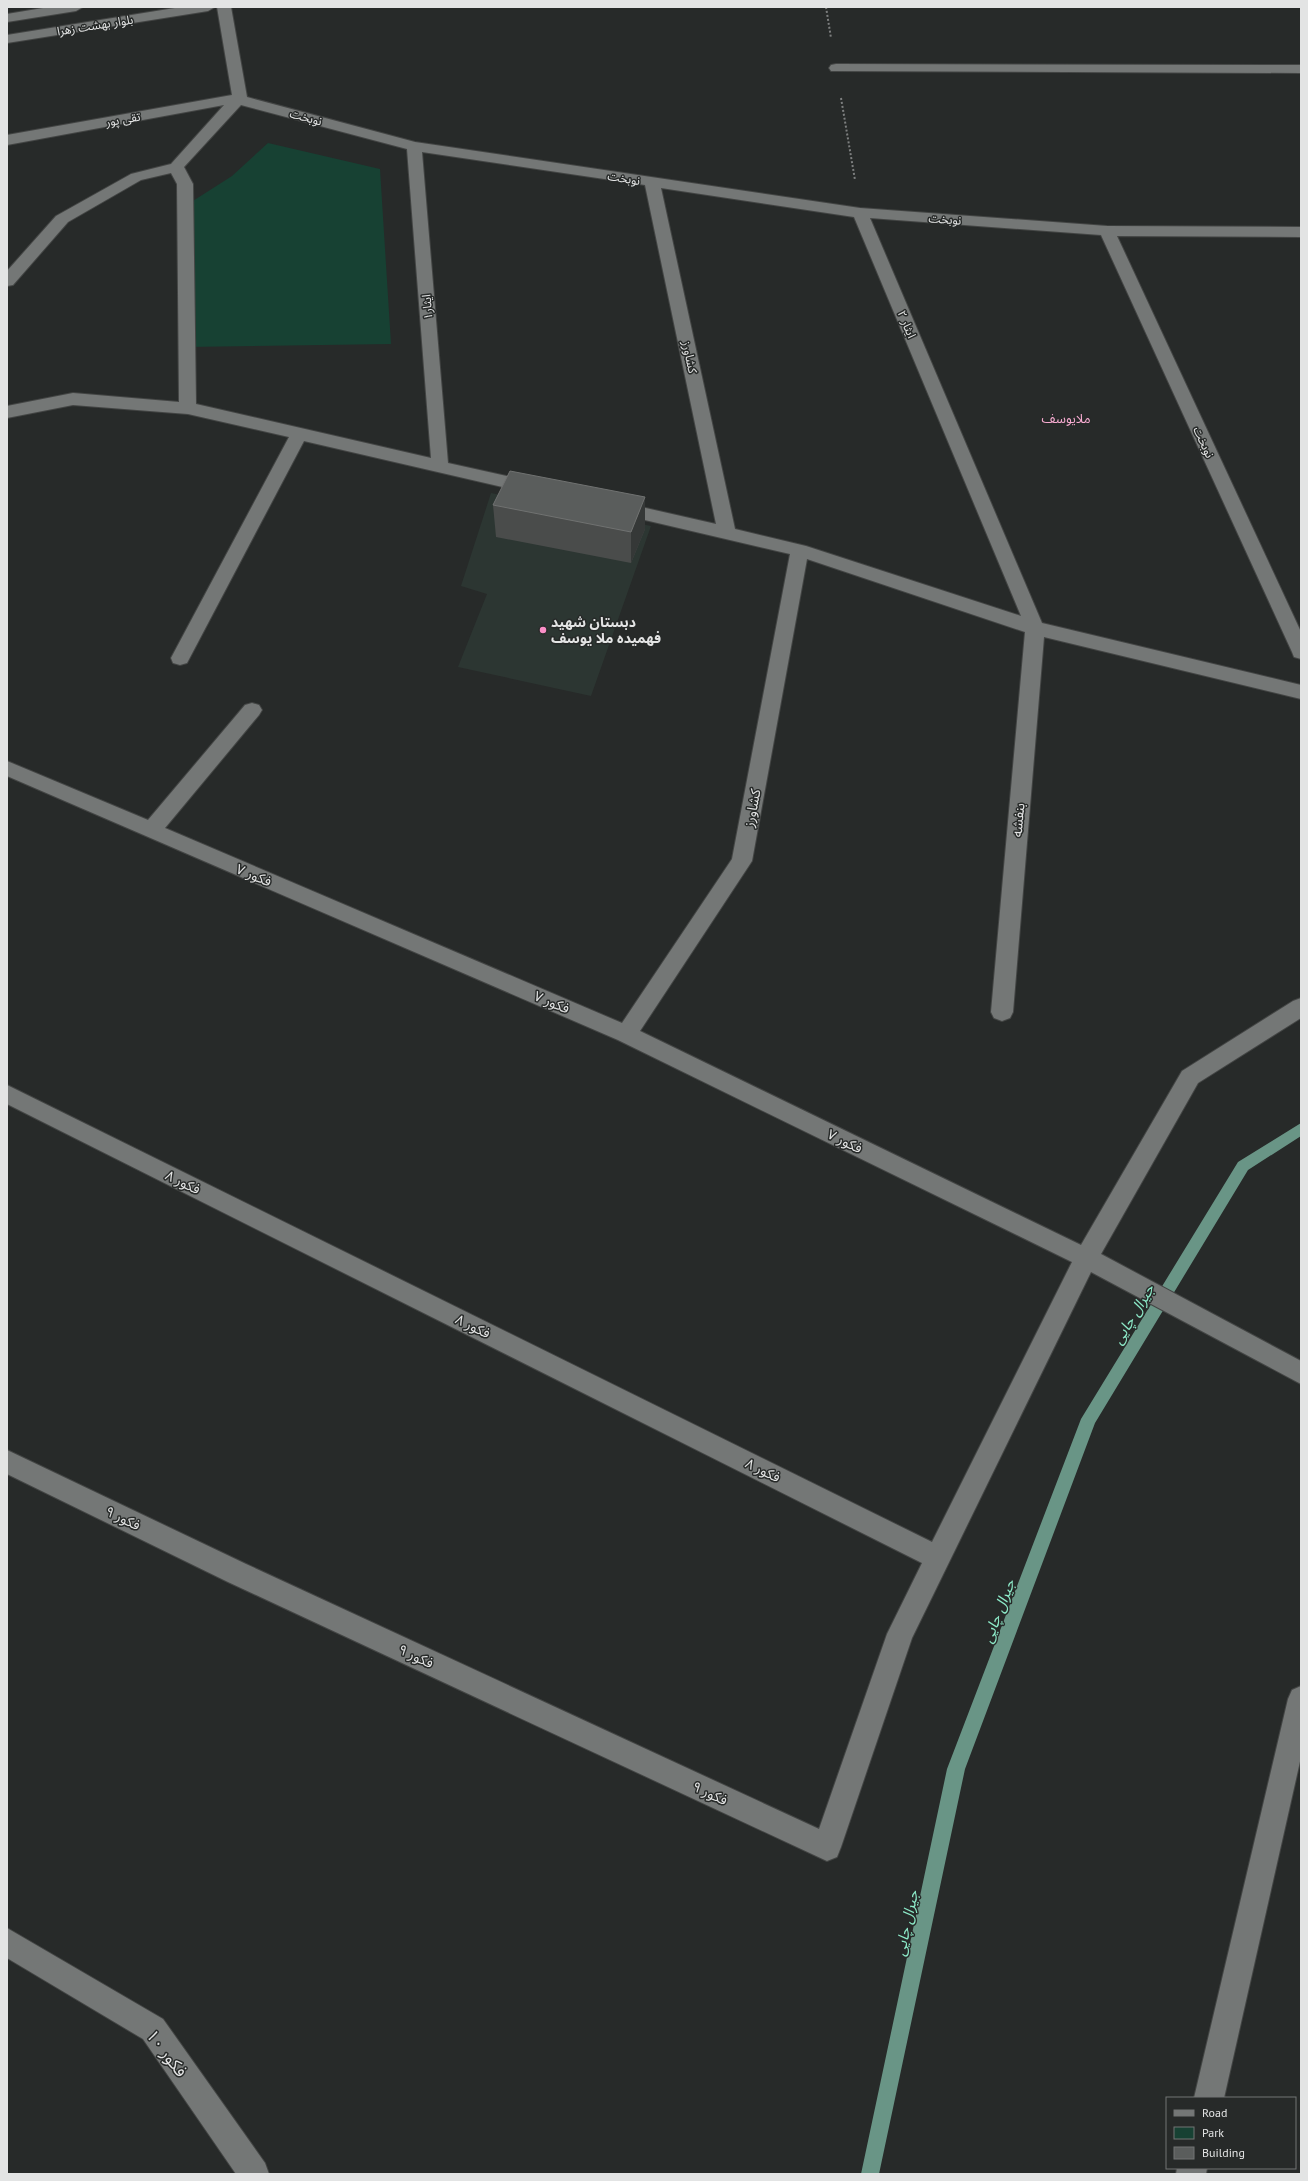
<svg xmlns="http://www.w3.org/2000/svg" width="1308" height="2181" font-family="'PT Sans','Noto Sans Arabic',sans-serif">
<rect width="100%" height="100%" fill="#272a29"/>
<!-- built -->
<path fill="#2c3632" d="M491 493 651 526 591 696 458 667 487 594 461 586Z"/>
<!-- green -->
<path fill="#174133" d="M268 143 380 169 391 344 185 347V206L232 176Z"/>
<g fill="none" stroke-linecap="round" stroke-linejoin="round">
<!-- stream -->
<path fill="#699586" fill-rule="evenodd" d="M1301 1123V1136L1248 1170 1095 1423 965 1769 879 2174H861L947 1769 1081 1419 1238 1162Z"/>
<defs>
<path id="street" d="M217 7H231L247 97 415 142 860 208 1107 226 1301 227V237L1117 236 1301 632V659L1294 657 1292 652 1101 235 870 218 1042 623 1301 685V699L1044 637 1013 1012 1010 1018 1002 1021 994 1018 991 1012 1025 632 807 559 752 861 640 1031 1081 1245 1182 1071 1293 1001 1301 998V1018L1198 1083 1101 1254 1301 1361V1384L1091 1272 912 1638 841 1847 837 1857 827 1861 228 1582 7 1474V1450L246 1564 819 1829 887 1634 922 1563 7 1104V1085L932 1542 1072 1262 618 1040 7 776V761L148 820 245 705 252 703 259 705 262 710 259 715 165 828 622 1023 732 859 790 554 615 513 609 511 606 507 609 503 615 501 716 524 645 185 422 152 448 463 533 482 539 484 542 488 539 492 533 494 304 441 187 663 180 665 173 663 171 658 289 437 188 414 73 405 7 418V406L73 393 179 402 177 184 171 173 141 180 68 222 13 285 7 286V271L56 216 131 174 171 164 224 105 7 145V135L232 95ZM241 105 407 149 431 458 196 404 193 184 184 167ZM661 188 854 217 1021 616 806 546 735 529Z
M836 64 1301 65V73L831 71 829 68 831 65Z
M1301 1686V1757L1224 2098H1194L1288 1699 1292 1690Z
M7 1928 163 2019 265 2163 269 2174H236L143 2039 7 1958Z
M1177 2168H1207L1206 2174H1176Z"/>
<path id="secondary" d="M49 7H83L76 11 7 22V14Z
M181 7H215L208 11 7 43V35Z"/>
</defs>
<!-- street casing -->
<use href="#street" stroke="#434544" stroke-width="2"/>
<!-- secondary casing -->
<use href="#secondary" stroke="#434544" stroke-width="2"/>
<!-- path -->
<path stroke="#7d7f7f" stroke-width="2" stroke-dasharray="2 2" stroke-linecap="butt" d="M826 7 831 38
M841 98 855 180"/>
<!-- street -->
<use href="#street" fill="#747776" fill-rule="evenodd"/>
<!-- secondary -->
<use href="#secondary" fill="#747776" fill-rule="evenodd"/>
</g>
<!-- wall -->
<path fill="#4a4c4b" d="M493 505 645 529 631 563 496 537Z"/>
<!-- shaded-wall -->
<path fill="#353837" d="M645 497V529L631 563V532Z"/>
<!-- building -->
<path fill="#5a5d5c" stroke="#707271" d="M510 471 645 497 631 532 493 505Z"/>
<!-- markers -->
<circle fill="#fa8fc7" stroke="#272a29" stroke-width="1.5" cx="543" cy="630" r="4"/>
<g text-anchor="middle" dominant-baseline="central" stroke-width="3" stroke-linejoin="round" paint-order="stroke">
<!-- far-street labels -->
<g font-size="12" fill="#e3e4e4" stroke="#272a29">
<text transform="translate(95 25) rotate(-9)">بلوار بهشت زهرا</text>
<text transform="translate(306 117) rotate(15)">نوبخت</text>
<text transform="translate(123 119) rotate(-10)">تقی پور</text>
<text transform="translate(624 178) rotate(9)">نوبخت</text>
<text transform="translate(945 219) rotate(4)">نوبخت</text>
<text transform="translate(427 307) rotate(-95)">ایثار۱</text>
<text transform="translate(907 324) rotate(67)">ایثار ۲</text>
<text transform="translate(690 357) rotate(78)">کشاورز</text>
<text transform="translate(1204 442) rotate(65)">نوبخت</text>
</g>
<!-- far-neighbourhood labels -->
<g font-size="13" fill="#f8acd2" stroke="#272a29">
<text x="1066" y="418">ملایوسف</text>
</g>
<!-- poi labels -->
<g font-size="14" font-weight="bold" fill="#e3e4e4" stroke="#272a29" text-anchor="start">
<text x="551" y="622">دبستان شهید<tspan x="551" dy="16">فهمیده ملا یوسف</tspan></text>
</g>
<!-- street labels -->
<g font-size="14" fill="#e3e4e4" stroke="#272a29">
<text transform="translate(752 808) rotate(-79)">کشاورز</text>
<text transform="translate(1018 820) rotate(-85)">بنفشه</text>
<text transform="translate(254 875) rotate(23)">فکور ۷</text>
<text transform="translate(552 1002) rotate(23)">فکور ۷</text>
<text transform="translate(845 1141) rotate(26)">فکور ۷</text>
<text transform="translate(183 1182) rotate(26)">فکور ۸</text>
<text transform="translate(473 1326) rotate(26)">فکور ۸</text>
<text transform="translate(763 1470) rotate(26)">فکور ۸</text>
<text transform="translate(123 1518) rotate(26)">فکور ۹</text>
<text transform="translate(416 1656) rotate(25)">فکور ۹</text>
<text transform="translate(710 1793) rotate(25)">فکور ۹</text>
</g>
<!-- water labels -->
<g font-size="15" font-style="italic" fill="#8debc9" stroke="#272a29">
<text transform="translate(1133 1314) rotate(-59)">جیرال چایی</text>
<text transform="translate(998 1611) rotate(-69)">جیرال چایی</text>
<text transform="translate(906 1923) rotate(-78)">جیرال چایی</text>
</g>
<!-- near-street labels -->
<g font-size="17" fill="#e3e4e4" stroke="#272a29">
<text transform="translate(167 2053) rotate(52)">فکور ۱۰</text>
</g>
</g>
<!-- border -->
<rect width="1308" height="2181" fill="none" stroke="#e3e4e4" stroke-width="16"/>
<!-- legend -->
<rect x="1166" y="2097" width="130" height="72" fill="#272a29" stroke="#727474"/>
<rect x="1174" y="2110" width="20" height="6" fill="#747776" stroke="#727474"/>
<text x="1202" y="2117" font-size="12" fill="#e3e4e4">Road</text>
<rect x="1174" y="2127" width="20" height="12" fill="#174133" stroke="#727474"/>
<text x="1202" y="2137" font-size="12" fill="#e3e4e4">Park</text>
<rect x="1174" y="2147" width="20" height="12" fill="#5a5d5c" stroke="#727474"/>
<text x="1202" y="2157" font-size="12" fill="#e3e4e4">Building</text>
</svg>
